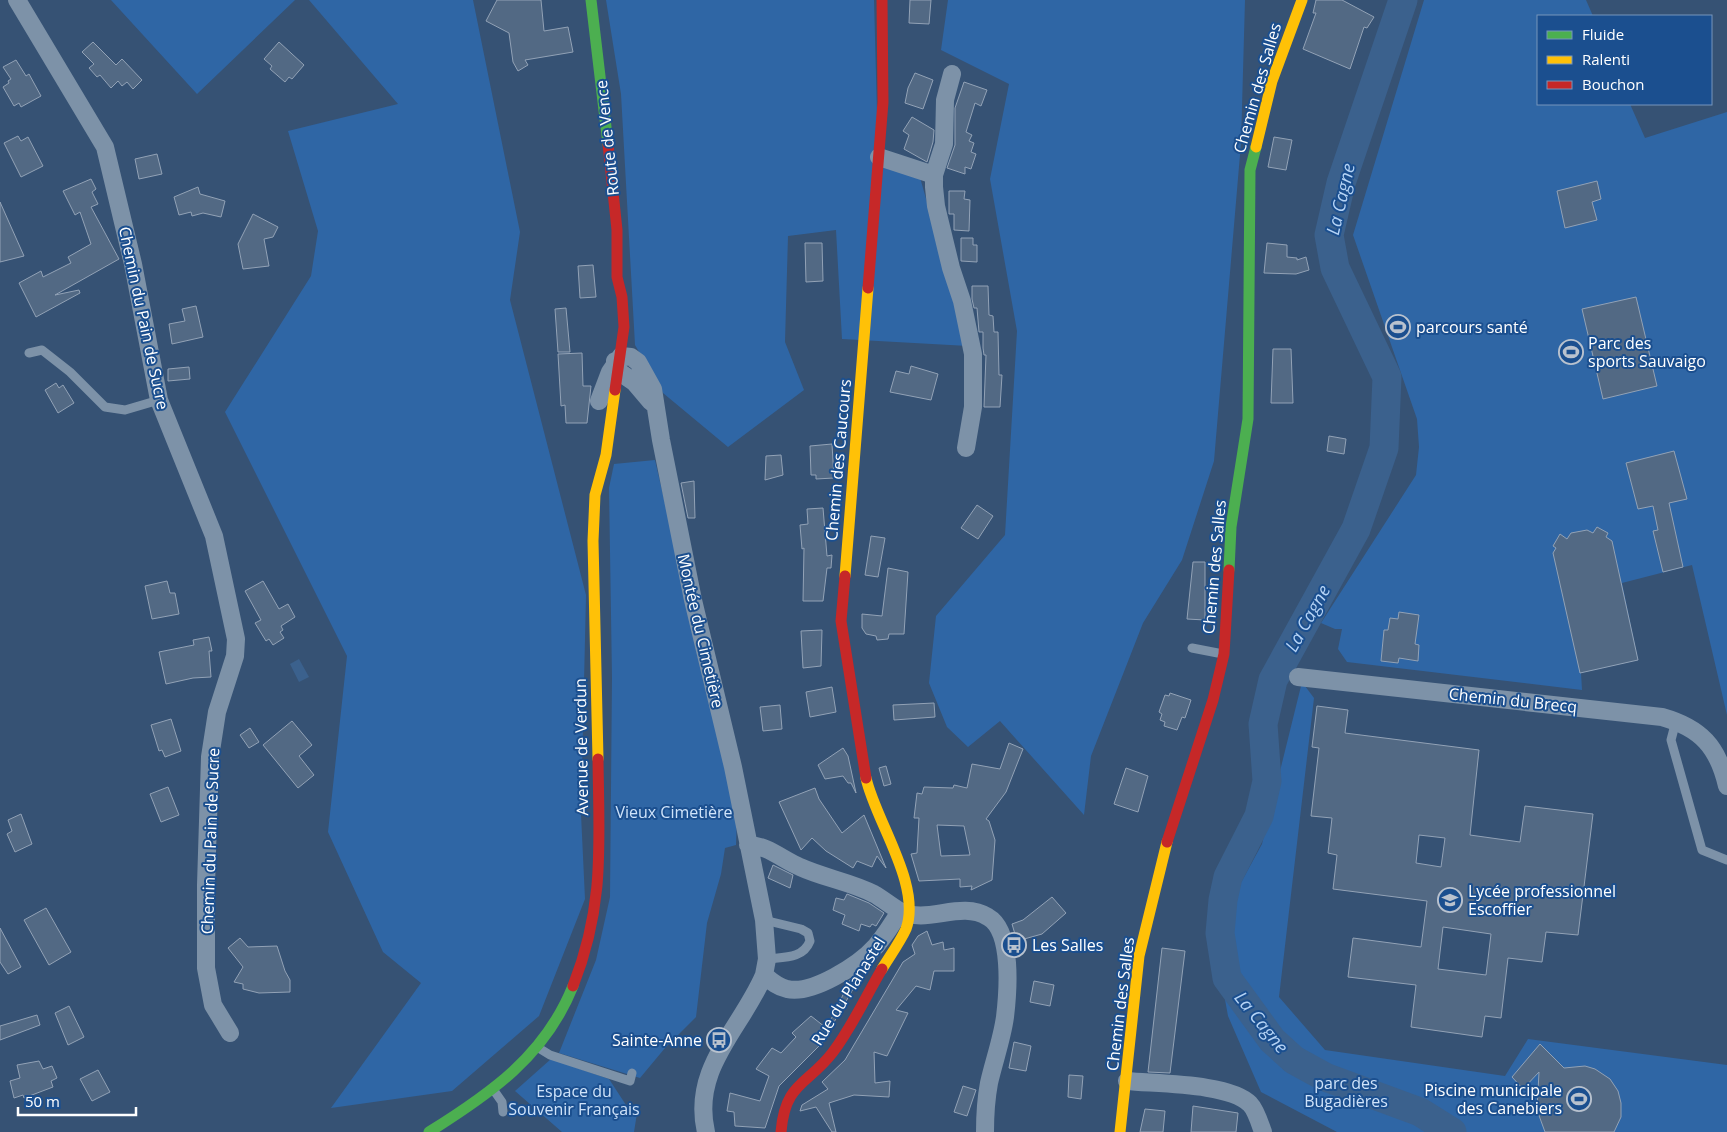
<svg xmlns="http://www.w3.org/2000/svg" width="1727" height="1132" font-family="'Open Sans',sans-serif">
<rect width="100%" height="100%" fill="#365274"/>
<!-- green -->
<path fill="#2f66a5" d="M111 0H295L197 94Z
M309 0H473L520 232 510 300 586 595 581 814 585 899 539 1016 452 1091 331 1108 421 983 383 952 328 832 347 656 225 412 311 276 318 231 288 131 398 104Z
M606 0H874L878 150 917 167 968 346 842 339 836 230 788 236 785 342 804 390 728 447 663 393 635 345 621 94Z
M948 0H1245L1241 143 1214 461 1182 560 1143 623 1091 756 1084 815 1000 721 968 747 947 727 929 683 936 616 1005 535 1017 331 990 179 1009 84 941 50Z
M1424 0H1586L1593 16H1538V104H1630L1645 138 1727 112V715L1692 565 1622 583 1638 660 1581 673 1582 690 1347 662 1338 649 1342 629H1335L1321 623 1416 475 1419 447 1417 419 1353 235Z
M655 460 737 814 736 845 725 848 721 874 707 923 696 1017 665 1048 640 1078 559 1053 596 960 610 897 612 678 609 488 614 464Z
M1302 682 1314 698 1279 997 1325 1050 1505 1076 1528 1039 1727 1065V1132H1337L1261 1092 1228 1016 1213 934 1262 844Z
M551 1059 609 1079 626 1105 634 1110 638 1107 634 1132H562L515 1091Z"/>
<!-- water -->
<path fill="#3b618d" d="M299 659 309 677 299 682 290 664Z"/>
<g fill="none" stroke-linecap="round" stroke-linejoin="round">
<!-- river -->
<path stroke="#3b618d" stroke-width="29" d="M1403 0 1341 183 1329 235 1335 268 1387 377 1384 448 1356 529 1273 680 1263 724 1267 781 1259 816 1228 877 1223 900 1220 933 1227 978 1272 1040 1294 1060 1325 1077 1420 1112 1452 1132"/>
</g>
<!-- building -->
<path fill="#526984" stroke="#92a2b6" fill-rule="evenodd" d="M497 0H541L544 31 568 27 573 52 525 60 528 65 518 71 513 62 509 33 486 21Z
M910 0H931L929 24 909 23Z
M1316 0H1342L1374 17 1367 28 1364 27 1350 69 1303 49 1316 13H1313Z
M93 42 116 65 122 59 142 80 133 89 127 82 122 86 118 81 111 88 100 75 97 77 89 68 94 64 82 52Z
M279 42 304 65 292 79 289 77 285 82 270 69 272 66 264 59Z
M16 60 26 76 29 74 41 96 21 107 19 103 14 106 3 87 9 83 8 81 11 79 3 67Z
M915 73 933 80 923 109 905 103 908 88Z
M964 82 987 90 981 106 975 103 966 132 972 135 969 141 974 143 971 152 976 154 971 169 965 167V174L947 168 955 145V108Z
M912 117 934 130 933 142 927 162 904 149 909 135 903 131Z
M18 136 21 141 28 137 43 166 21 177 4 143Z
M1274 137 1292 140 1286 170 1268 167Z
M157 154 162 174 139 179 135 159Z
M91 179 96 189 92 192 98 204 91 207 119 259 55 295 79 290 80 293 36 317 19 283 41 271 43 277 71 263 68 257 91 244 80 212 75 215 63 191Z
M1597 181 1601 199 1592 202 1597 220 1565 228 1557 191Z
M198 187 200 194 225 201 221 217 203 213 192 216 191 212 179 215 174 197Z
M949 191H965L964 199 970 200 969 231 954 230V214H949Z
M0 202 24 256 0 262Z
M253 214 278 227 273 237 264 239 269 266 243 269 238 244Z
M961 238H973V245H977V262L961 261Z
M805 243H822L823 281 806 282Z
M1267 243 1287 245V257L1297 258V260L1306 257 1309 270 1296 274 1264 273Z
M593 265 596 297 580 298 578 266Z
M972 286H988L989 315 993 316 994 332H998L999 375H1002L1000 407H984L986 355H984L983 348V332H979L977 308H974L972 299Z
M1636 297 1657 386 1603 399 1582 309Z
M196 306 203 337 172 344 169 324 185 321 182 309Z
M555 309 566 308 570 352H558Z
M1273 349H1291L1293 403H1271Z
M582 353 583 386H591L587 423H566L565 405 561 406 558 354Z
M911 366 938 374 931 400 890 392 896 371 909 374Z
M189 367 190 379 168 381V369Z
M56 383 59 388 63 385 74 403 58 413 45 390Z
M1329 436 1346 439 1344 454 1327 451Z
M832 444 834 478 816 479V475H811L810 446Z
M1674 451 1687 499 1669 503 1683 567 1663 572 1653 531 1658 530 1653 506 1638 509 1626 463Z
M781 455 783 475 765 480 766 456Z
M694 481 695 518H688L681 483Z
M977 505 993 516 978 539 961 528Z
M823 508 827 556 832 555 831 568H827L823 601H803L804 548 802 549 800 525 808 524 807 509Z
M1597 527 1608 533 1606 537 1612 541 1638 660 1580 673 1553 553 1556 548 1553 546 1560 534 1567 539 1571 533 1587 530 1593 533Z
M871 536 885 538 878 577 865 575Z
M1193 562H1205V620L1187 619Z
M888 568 908 572 904 634H889L888 639 877 640 876 636 866 634 862 628V614L882 616Z
M167 581 170 593H175L179 614 152 619 145 586Z
M263 581 279 609 288 604 295 617 281 626 283 630 280 632 284 638 273 645 269 639 266 641 255 623 261 620 245 591Z
M1399 612 1419 615 1415 644 1419 645 1418 661 1399 658 1398 663 1381 661 1384 630H1388L1390 618 1398 619Z
M822 630 821 666 803 668 801 631Z
M209 637 212 651H209L211 677 193 678 166 684 159 652 194 645 193 640Z
M832 687 836 712 810 717 806 692Z
M1170 693 1191 700 1185 718 1182 717 1177 730 1164 726 1165 722 1160 720 1162 714 1159 712 1165 695 1169 696Z
M934 703 935 717 894 720 893 705Z
M780 705 782 729 763 731 760 707Z
M1317 706 1348 710 1345 733 1479 750 1470 835 1520 842 1525 806 1593 814 1578 935 1546 932 1542 962 1508 958 1501 1018 1485 1016 1482 1037 1411 1027 1416 985 1348 977 1353 938 1421 947 1427 901 1333 889 1337 855 1328 853 1332 818 1311 816 1319 748 1312 747ZM1419 835 1445 838 1441 867 1416 863ZM1443 927 1491 934 1486 975 1438 969Z
M171 719 181 751 165 757 162 750 159 751 151 725Z
M292 721 312 745 299 756 314 775 298 788 263 745Z
M250 728 259 742 249 748 240 735Z
M1009 743 1023 749 1006 792 986 819 989 821 995 840 992 880 971 890 972 886 960 887V879L919 881 911 854 917 853 919 818H914L917 793 922 794 924 787 953 788 954 785 967 788 972 764 1000 769ZM937 825 964 826 970 855 941 856Z
M843 748 848 756 856 793 851 783H848L843 776 825 779 818 765Z
M886 766 891 784 884 786 879 768Z
M1126 768 1148 776 1138 812 1114 804Z
M168 787 179 815 161 822 150 794Z
M815 788 819 799 842 833 864 815 886 868 877 856 872 867 857 861 853 868 826 851 812 838 801 850 779 802Z
M21 814 32 844 15 852 7 834 12 831 8 820Z
M773 865 793 875 790 888 768 878Z
M847 894 869 903 884 913 876 926 872 924 870 927 861 924 859 931 842 924 845 915 833 910 836 898 844 900Z
M1052 897 1066 913 1042 934 1017 941 1012 924 1023 920Z
M46 908 71 952 49 965 24 920Z
M0 928 21 967 8 974 0 962Z
M927 931 932 945 943 942 944 950 954 948V971H934L930 990 916 986 896 1010 908 1013 887 1056 874 1052 875 1083 890 1081 889 1097 854 1095 829 1103 836 1132H832L816 1107 800 1111 802 1105 828 1089 822 1082 845 1060 903 962 915 954 912 945 918 936Z
M240 938 248 947 277 946 285 971 290 980V992L259 993 243 989V984L234 982 243 967 228 948Z
M1162 948 1185 951 1170 1073 1148 1072Z
M858 975 860 977 822 1043 779 1086 765 1128 735 1126 734 1112 727 1111 730 1093 760 1101 769 1076 756 1069 772 1048 781 1053 796 1037 792 1033 811 1016 825 1027 833 1016 850 980Z
M1034 981 1054 985 1050 1006 1030 1002Z
M69 1006 84 1037 68 1045 55 1013Z
M37 1015 40 1025 0 1040V1026Z
M1014 1042 1031 1046 1026 1071 1009 1068Z
M1540 1044 1564 1068 1585 1066 1595 1069 1610 1079 1618 1091 1621 1103V1117L1614 1132H1545L1537 1110 1539 1072 1523 1089 1512 1077Z
M39 1061 43 1069 52 1066 57 1078 51 1081 53 1087 24 1098 23 1095 14 1098 10 1081 20 1078 17 1065Z
M98 1070 110 1092 92 1101 80 1079Z
M1069 1075 1083 1076 1081 1099 1068 1097Z
M963 1086 976 1090 967 1116 954 1112Z
M1193 1106 1238 1113 1236 1132H1191Z
M1145 1109 1165 1111 1163 1132H1140Z"/>
<g fill="none" stroke-linecap="round" stroke-linejoin="round">
<!-- lane -->
<path stroke="#7d92a8" stroke-width="9" d="M29 353 42 350 70 372 105 407 125 410 159 400
M1192 648 1223 654
M1676 721 1671 740 1702 850 1727 860
M764 920 801 929 808 933 810 941C803 959 784 957 767 959
M537 1047 550 1055 630 1081 632 1073
M495 1092 502 1102 503 1112"/>
<!-- street -->
<path stroke="#7d92a8" stroke-width="18" d="M17 0 105 147 133 264 159 400 214 536 236 639 235 656 217 712 210 757 206 885V968L213 1005 230 1033
M952 74 945 100 944 144 934 175V187L936 206 951 268 962 301 973 354V407L966 448
M879 157 934 175
M615 361 618 371 634 382 651 402
M599 401 610 372 621 356 631 357 638 362 653 389 661 440 693 600 733 767 764 920 767 959 764 975C741 1029 691 1068 706 1132
M1298 677 1662 717C1701 728 1718 747 1727 786
M748 845C767 845 783 860 800 867 824 878 851 882 874 894 883 899 891 906 900 911 928 925 960 900 988 917 1013 931 1008 992 1005 1017 1002 1039 994 1061 989 1083 986 1099 985 1115 985 1132
M764 975C771 981 777 987 787 989 812 995 859 965 876 946 885 935 893 923 900 911
M1127 1081C1156 1084 1230 1083 1250 1104 1256 1110 1260 1124 1263 1132"/>
<!-- fast -->
<path stroke="#4caf50" stroke-width="11" d="M591 0 608 144
M1229 570 1231 527 1248 419 1250 170 1256 147
M429 1132C490 1094 545 1056 573 986"/>
<!-- slow -->
<path stroke="#ffc107" stroke-width="11" d="M1256 147 1272 81 1302 0
M845 576 868 288
M598 759 593 541 595 495 606 455 615 390
M866 778C875 820 922 885 906 929 900 942 890 956 882 969
M1120 1132 1139 956 1167 842"/>
<!-- jam -->
<path stroke="#c62828" stroke-width="11" d="M608 144 617 230V277L622 297 624 327 615 390
M868 288 883 102 882 0
M845 576 841 621 866 778
M1167 842 1213 700 1224 654 1229 570
M573 986C605 905 599 844 598 759
M781 1132C785 1082 808 1085 833 1052 852 1027 866 996 882 969"/>
</g>
<!-- icons -->
<defs>
<symbol id="stadium-ring" viewBox="-11 -11 22 22"><circle r="9.5" fill="#1b4f8f" stroke="#b9c2ce" stroke-width="1.5"/><path d="M0-5a6.5 5 0 1 0 0 10a6.5 5 0 1 0 0-10ZM-3.5-1.8h7v3.6h-7Z" fill="#b9c2ce"/></symbol>
<symbol id="school-ring" viewBox="-11 -11 22 22"><circle r="9.5" fill="#1b4f8f" stroke="#b9c2ce" stroke-width="1.5"/><path d="M0-5L7-2L0 1L-7-2ZM-4 1L0 2.5L4 1V4Q0 6-4 4Z" fill="#b9c2ce"/></symbol>
<symbol id="bus-ring" viewBox="-11 -11 22 22"><circle r="9.5" fill="#1b4f8f" stroke="#b9c2ce" stroke-width="1.5"/><path d="M-5-6H5V4H4V6H2V4H-2V6H-4V4H-5ZM-3.5-4V0h7V-4ZM-3.5 1.2v1.5H-2V1.2ZM2 1.2v1.5H3.5V1.2Z" fill="#b9c2ce"/></symbol>
</defs>
<g fill-rule="evenodd">
<use href="#stadium-ring" x="1384" y="313" width="28" height="28"/>
<use href="#stadium-ring" x="1557" y="338" width="28" height="28"/>
<use href="#school-ring" x="1436" y="886" width="28" height="28"/>
<use href="#bus-ring" x="1000" y="931" width="28" height="28"/>
<use href="#bus-ring" x="705" y="1026" width="28" height="28"/>
<use href="#stadium-ring" x="1565" y="1085" width="28" height="28"/>
</g>
<g text-anchor="middle" dominant-baseline="central" stroke-width="4" stroke-linejoin="round" paint-order="stroke">
<!-- street labels -->
<g font-size="16" fill="#fff" stroke="#1b4f8f">
<text transform="translate(1257 88) rotate(-74)">Chemin des Salles</text>
<text transform="translate(607 138) rotate(-96)">Route de Vence</text>
<text transform="translate(144 318) rotate(78)">Chemin du Pain de Sucre</text>
<text transform="translate(838 460) rotate(-85)">Chemin des Caucours</text>
<text transform="translate(1214 567) rotate(-85)">Chemin des Salles</text>
<text transform="translate(701 631) rotate(77)">Montée du Cimetière</text>
<text transform="translate(1513 700) rotate(6)">Chemin du Brecq</text>
<text transform="translate(581 747) rotate(-91)">Avenue de Verdun</text>
<text transform="translate(210 841) rotate(-88)">Chemin du Pain de Sucre</text>
<text transform="translate(848 991) rotate(-58)">Rue du Planastel</text>
<text transform="translate(1120 1004) rotate(-83)">Chemin des Salles</text>
</g>
<!-- poi labels -->
<g font-size="16" fill="#fff" stroke="#1b4f8f" text-anchor="start">
<text x="1416" y="327">parcours santé</text>
<text x="1588" y="343">Parc des<tspan x="1588" dy="18">sports Sauvaigo</tspan></text>
<text x="1468" y="891">Lycée professionnel<tspan x="1468" dy="18">Escoffier</tspan></text>
<text x="1032" y="945">Les Salles</text>
<text x="702" y="1040" text-anchor="end">Sainte-Anne</text>
<text x="1562" y="1090" text-anchor="end">Piscine municipale<tspan x="1562" dy="18">des Canebiers</tspan></text>
</g>
<!-- park labels -->
<g font-size="16" fill="#cfe3fa" stroke="#1b4f8f">
<text x="674" y="812">Vieux Cimetière</text>
<text x="1346" y="1083">parc des<tspan x="1346" dy="18">Bugadières</tspan></text>
<text x="574" y="1091">Espace du<tspan x="574" dy="18">Souvenir Français</tspan></text>
</g>
<!-- water labels -->
<g font-size="18" font-style="italic" fill="#b5d3f5" stroke="#1b4f8f">
<text transform="translate(1340 199) rotate(-77)">La Cagne</text>
<text transform="translate(1307 618) rotate(-61)">La Cagne</text>
<text transform="translate(1262 1022) rotate(51)">La Cagne</text>
</g>
</g>
<!-- legend -->
<rect x="1537" y="15" width="175" height="90" fill="#1b4f8f" stroke="#7695bc"/>
<rect x="1547" y="31" width="25" height="8" fill="#4caf50" stroke="#7695bc"/>
<text x="1582" y="40" font-size="15" fill="#ffffff">Fluide</text>
<rect x="1547" y="56" width="25" height="8" fill="#ffc107" stroke="#7695bc"/>
<text x="1582" y="65" font-size="15" fill="#ffffff">Ralenti</text>
<rect x="1547" y="81" width="25" height="8" fill="#c62828" stroke="#7695bc"/>
<text x="1582" y="90" font-size="15" fill="#ffffff">Bouchon</text>
<!-- scale -->
<path d="M18 1107v8h118v-8" fill="none" stroke="#ffffff" stroke-width="2.5"/>
<text x="25" y="1107" font-size="15" fill="#ffffff" stroke="#1b4f8f" stroke-width="4" paint-order="stroke">50 m</text>
</svg>
